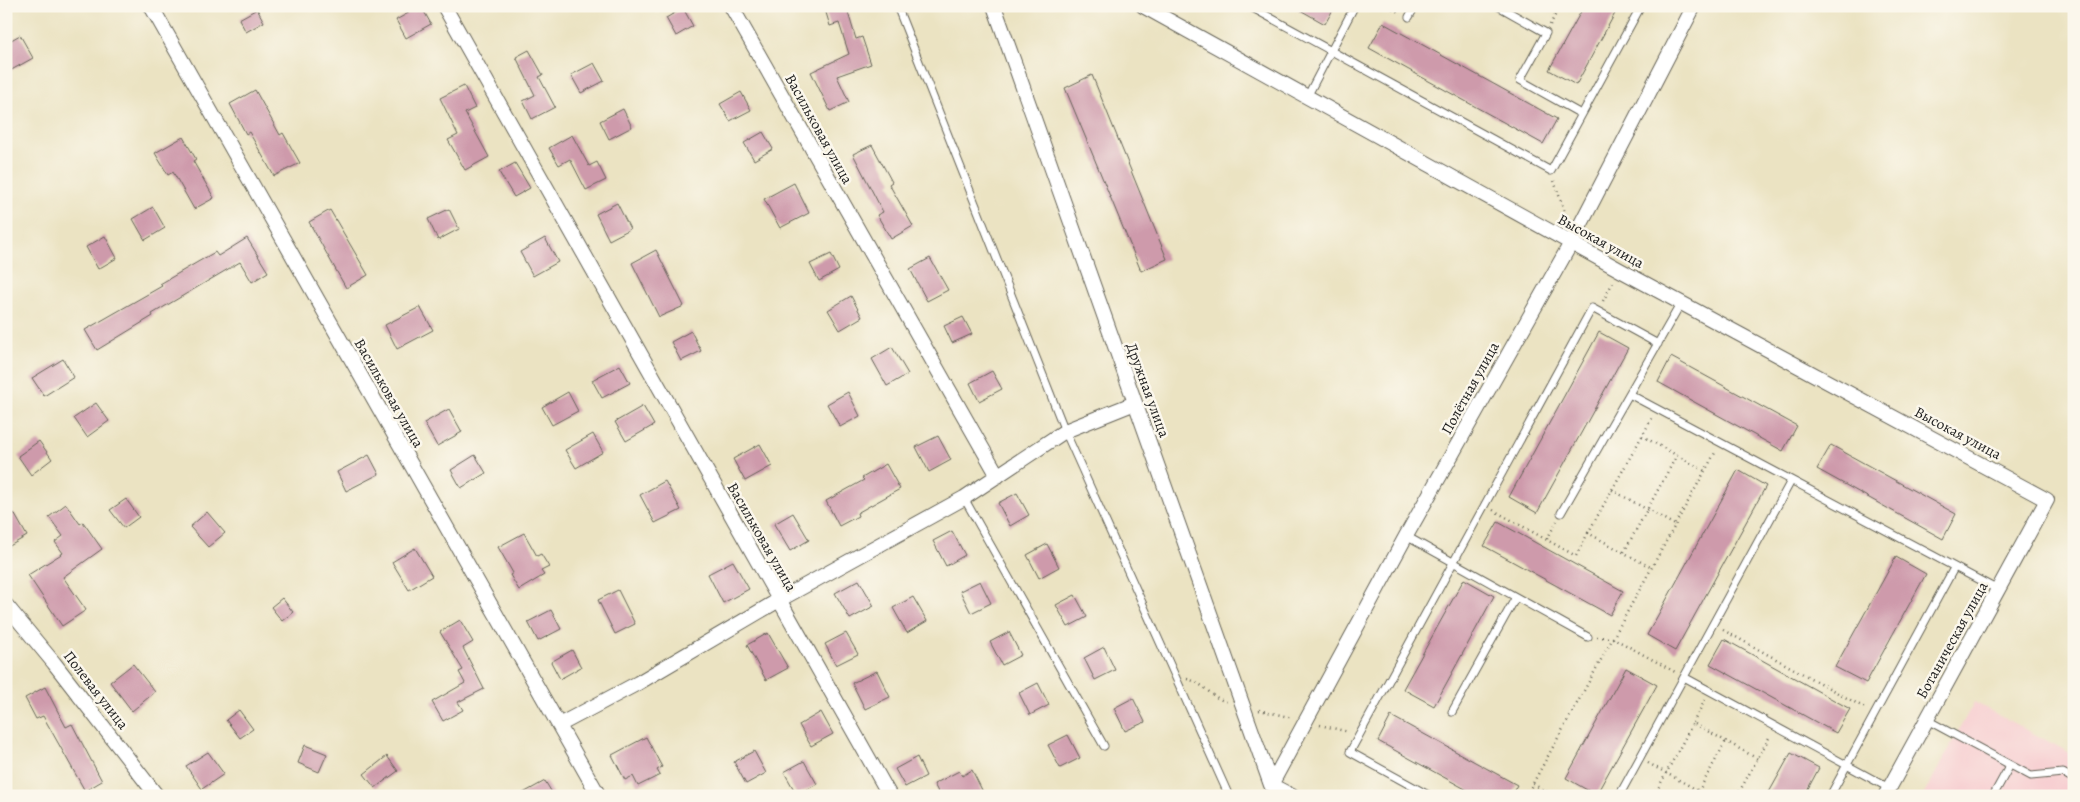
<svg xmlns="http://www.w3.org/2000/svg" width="2080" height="802" font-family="Alegreya,serif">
<rect width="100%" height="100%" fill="#fbf7ec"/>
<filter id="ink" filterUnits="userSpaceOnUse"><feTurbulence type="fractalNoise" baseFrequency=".02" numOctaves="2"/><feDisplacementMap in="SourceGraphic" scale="10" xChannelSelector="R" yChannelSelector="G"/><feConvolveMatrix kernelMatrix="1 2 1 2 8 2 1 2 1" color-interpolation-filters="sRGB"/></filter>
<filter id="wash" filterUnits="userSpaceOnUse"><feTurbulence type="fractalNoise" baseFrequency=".0096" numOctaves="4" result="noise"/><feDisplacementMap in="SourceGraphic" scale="20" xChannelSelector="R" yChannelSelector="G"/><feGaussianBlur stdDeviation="1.12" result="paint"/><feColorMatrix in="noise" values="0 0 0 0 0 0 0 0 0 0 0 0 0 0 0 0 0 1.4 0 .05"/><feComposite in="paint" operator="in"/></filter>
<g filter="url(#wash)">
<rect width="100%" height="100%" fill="#ebe3c2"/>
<!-- built -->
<path fill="#f7cfd1" d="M1974 702 2074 755V796H1923Z"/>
<g id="blocks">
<!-- building -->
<path fill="#ce9aab" d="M421 6 431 24 406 38 396 20Z
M824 6H846L856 39 862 37 871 64 837 76 849 102 830 111 811 72 849 54 839 23 830 26Z
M1293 6H1335L1325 24Z
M1584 6H1619L1576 85 1549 70Z
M683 8 693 26 676 36 666 18Z
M257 9 264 22 246 32 239 19Z
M1383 23 1557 119 1543 144 1369 48Z
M20 35 33 58 6 73V43Z
M529 50 543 75 539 77 555 107 532 119 523 101 535 95 516 57Z
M594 63 604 81 581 93 571 75Z
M1092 75 1167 259 1141 271 1065 88Z
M464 86 475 108 465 113 489 157 465 170 448 140 458 135 440 98Z
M255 90 280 135 283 133 300 163 274 176 249 132 246 134 230 104Z
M741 92 751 110 730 121 720 104Z
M623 109 632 127 609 139 600 121Z
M763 132 773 149 754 160 744 143Z
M572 135 589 166 597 162 606 180 586 190 570 159 559 165 549 148Z
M183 137 196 159 193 161 214 198 194 209 173 172 168 175 155 153Z
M872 145 892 182 889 184 913 226 891 239 877 215 883 212 853 154Z
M515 163 530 188 514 197 499 172Z
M794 183 809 213 780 228 764 199Z
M617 203 630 229 609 240 596 214Z
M153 207 165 228 145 240 133 219Z
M449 209 459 229 438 240 428 219Z
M330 210 368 275 346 288 309 222Z
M105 236 117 258 98 269 86 247Z
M247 238 268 272 252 282 240 262 152 314 153 316 97 350 85 330 162 286 160 284 215 252 218 256Z
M545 238 558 262 533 276 520 252Z
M656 250 684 306 659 317 632 263Z
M831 254 839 270 819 281 810 264Z
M930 258 948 290 927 301 910 269Z
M851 296 862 317 840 330 828 310Z
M420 307 433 330 397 349 385 325Z
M963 317 972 334 952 343 944 326Z
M691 331 701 351 681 361 671 342Z
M1599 332 1628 348 1537 513 1509 497Z
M892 347 908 374 887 386 872 359Z
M1671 357 1797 426 1783 451 1658 382Z
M63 359 74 377 44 396 32 378Z
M620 365 630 383 602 398 592 380Z
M992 371 1002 389 979 401 970 383Z
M568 392 578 411 552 425 542 407Z
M848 392 860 416 840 427 827 404Z
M96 403 109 421 87 437 74 418Z
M643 406 654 425 626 441 615 422Z
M449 409 462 432 437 446 424 423Z
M593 434 603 452 576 468 565 450Z
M938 436 951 460 929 472 916 447Z
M39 441 52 459 31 475 18 456Z
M760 444 772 466 745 481 733 459Z
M1831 445 1956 514 1943 539 1817 469Z
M369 455 379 474 346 491 337 472Z
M475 455 486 473 461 488 451 470Z
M886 464 900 489 857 513 858 516 839 526 826 501 864 480 862 478Z
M1738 470 1766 486 1675 651 1647 635Z
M665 481 681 510 655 523 640 495Z
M1017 493 1029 515 1010 526 998 503Z
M126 499 139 517 124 528 110 510Z
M66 504 80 524 83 522 102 549 63 577 86 610 62 626 28 575 63 553 55 542 63 536 49 517Z
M207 512 225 533 208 547 190 527Z
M14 513 27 536 6 548V517Z
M793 513 809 540 790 551 774 524Z
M1498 522 1623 591 1610 615 1484 546Z
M952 531 965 555 946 566 933 541Z
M524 533 537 556 541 554 549 567 541 571 544 575 519 590 510 575 513 573 498 547Z
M1047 544 1059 567 1039 578 1027 555Z
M415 548 432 576 409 590 392 562Z
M1896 557 1926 574 1866 683 1835 667Z
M733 561 749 589 723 603 708 574Z
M1464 579 1494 596 1434 706 1403 689Z
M859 580 874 606 850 619 835 593Z
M980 581 991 603 971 613 960 591Z
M618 590 635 624 615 634 598 600Z
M1075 595 1087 617 1068 627 1056 605Z
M913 597 927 621 907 633 893 608Z
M282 598 293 612 282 621 271 607Z
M551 610 561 629 538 641 528 622Z
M460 620 473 642 463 648 484 689 458 702 463 710 443 721 432 702 465 683 459 672 463 670 440 632Z
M1009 632 1021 655 1002 665 990 642Z
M768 633 788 668 766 680 747 645Z
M846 633 858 654 836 665 825 644Z
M1724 639 1850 709 1836 733 1710 664Z
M1104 647 1115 670 1095 680 1084 658Z
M572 650 581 667 560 679 551 662Z
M133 664 155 692 132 711 110 682Z
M1626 668 1657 685 1596 795 1566 778Z
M877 671 890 697 865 709 852 683Z
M1038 683 1049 705 1030 715 1019 693Z
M45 687 66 727 72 724 102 781 85 791 43 716 36 719 25 698Z
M1133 698 1145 722 1125 731 1114 708Z
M239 710 253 729 240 738 226 720Z
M821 712 833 734 811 746 799 725Z
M1391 716 1517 785 1511 796H1478L1378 741Z
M1068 735 1080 758 1060 768 1048 745Z
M646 737 662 767 657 770 660 775 638 786 633 776 625 780 612 755Z
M305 745 327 754 319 772 298 763Z
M754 751 766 773 746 784 734 762Z
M208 752 224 774 202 789 186 766Z
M1791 753 1819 768 1804 796H1767Z
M387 756 398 771 375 788 364 774Z
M917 757 926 776 905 787 895 769Z
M804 761 817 784 797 795 784 772Z
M972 770 985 796H940L934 784 959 771 962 776Z
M545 781 554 796H518Z"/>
</g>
</g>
<g filter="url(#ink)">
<use href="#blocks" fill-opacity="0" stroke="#646256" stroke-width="1"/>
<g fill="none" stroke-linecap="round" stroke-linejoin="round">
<defs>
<path id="lane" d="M897 6 1065 431 1229 796
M1249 6 1551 171 1641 6
M1498 6 1546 33 1520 80 1581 114
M1409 17 1415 6
M1307 97 1353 9V6
M1629 394 1998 590
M964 498 1104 746
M1561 513 1681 303
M1406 536 1588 637
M1684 677 1889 788
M1452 712 1516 597
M1927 720 2031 776 2063 773 2074 779
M1430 796 1350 752 1592 308 1658 344
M1619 796 1791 481
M1830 796 1954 568
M1993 796 2010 765"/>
<path id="street" d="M151 6 599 796
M444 6 890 796
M731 6 998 476
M994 6 1271 785
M1143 6 1620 270 2047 500 1885 796
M6 605 54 663 157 796
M559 725 638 683 779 600 964 498 1065 431 1135 403
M1271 785 1406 536 1571 243 1694 6
M1271 785 1292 796"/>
</defs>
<!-- lane casing -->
<use href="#lane" stroke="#646256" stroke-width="9"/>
<!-- street casing -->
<use href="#street" stroke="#646256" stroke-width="16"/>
<!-- path -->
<path stroke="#646256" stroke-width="2.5" stroke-dasharray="1 4" stroke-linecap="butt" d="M1388 6 1400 13
M1550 25 1560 6
M1554 181 1567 218
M1591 235 1628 255 1627 257
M1603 301 1613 282
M1642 436 1705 471
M1612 490 1675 525
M1493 510 1576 556 1588 533 1652 568
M1588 533 1652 418
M1547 539 1557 521
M1624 552 1677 455
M1723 630 1867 709
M1597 637 1613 638 1675 672
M1187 679C1203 682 1211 698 1227 702
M1259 710 1293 718
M1693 723 1705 700
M1320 725 1349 732
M1648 763 1708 796
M1533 784 1554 796
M1526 796 1716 451
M1654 796 1693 723 1758 759
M1696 796 1726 741
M1737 796 1770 736"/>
<!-- lane -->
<use href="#lane" stroke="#fff" stroke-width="7"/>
<!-- street -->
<use href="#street" stroke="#fff" stroke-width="14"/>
</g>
</g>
<g text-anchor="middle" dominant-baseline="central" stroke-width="5" stroke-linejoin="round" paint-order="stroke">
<!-- street labels -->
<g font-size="15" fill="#1c1c1c" stroke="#fbf7ec">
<text transform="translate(819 129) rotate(61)">Васильковая улица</text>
<text transform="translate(1601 241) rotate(29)">Высокая улица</text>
<text transform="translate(1470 388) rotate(-61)">Полётная улица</text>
<text transform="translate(1148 390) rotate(70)">Дружная улица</text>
<text transform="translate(389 393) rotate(60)">Васильковая улица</text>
<text transform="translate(1958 433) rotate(28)">Высокая улица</text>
<text transform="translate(762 537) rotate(60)">Васильковая улица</text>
<text transform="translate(1952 640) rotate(-61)">Ботаническая улица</text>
<text transform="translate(96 690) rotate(52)">Полевая улица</text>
</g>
</g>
<!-- margin -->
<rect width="2080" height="802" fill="none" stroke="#fbf7ec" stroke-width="25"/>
</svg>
